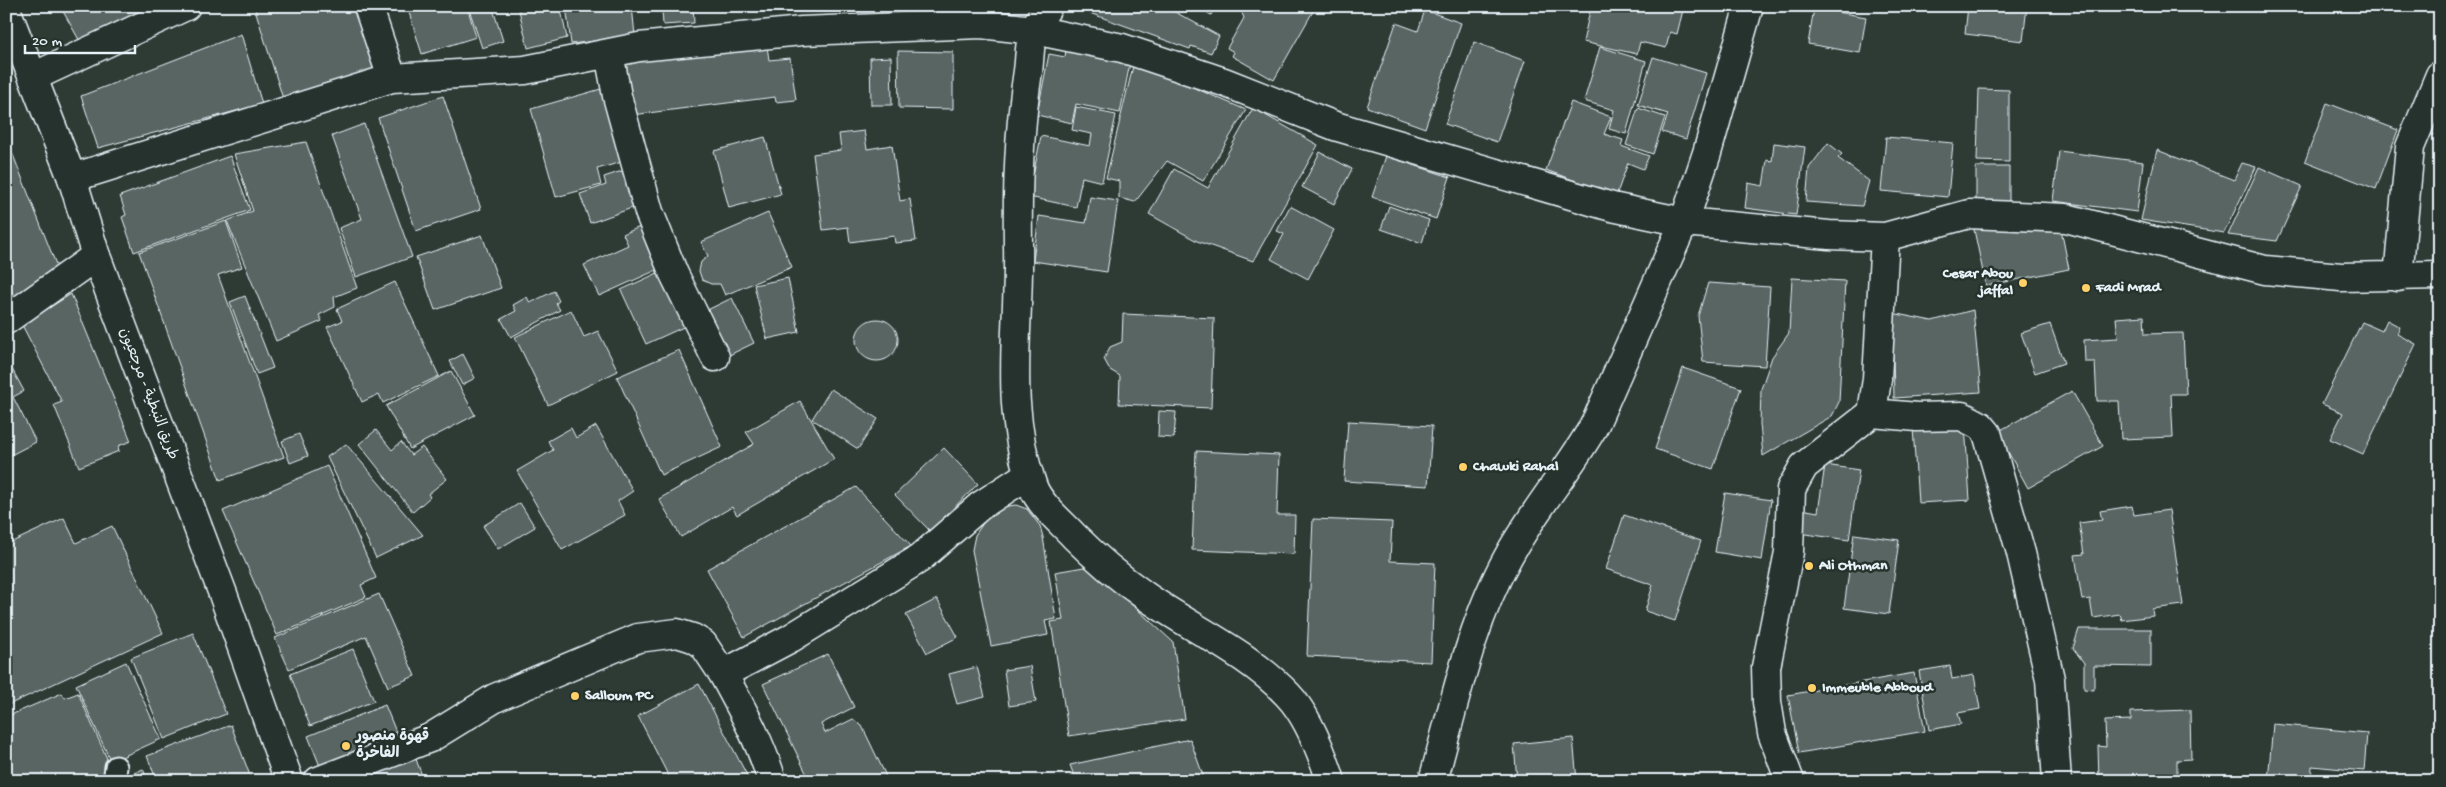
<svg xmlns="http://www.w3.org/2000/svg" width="2446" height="787" font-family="'Gochi Hand','Playpen Sans Arabic',sans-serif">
<rect width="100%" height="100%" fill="#2e3b35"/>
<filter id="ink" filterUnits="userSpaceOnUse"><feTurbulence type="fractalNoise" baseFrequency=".02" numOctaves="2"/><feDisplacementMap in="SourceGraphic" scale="10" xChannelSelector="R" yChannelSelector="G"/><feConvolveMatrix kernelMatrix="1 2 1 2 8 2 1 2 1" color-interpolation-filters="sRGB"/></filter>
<g filter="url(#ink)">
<!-- building -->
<path fill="#596563" stroke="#e8f1f8" d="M60 6H151L82 45Z
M254 6H356L377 73 284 102Z
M407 6H467L476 37 422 54Z
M468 6H492L503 41 482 48Z
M518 6H560L567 38 528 48Z
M566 6H632L635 36 571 44Z
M639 6H693L694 23 663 25 662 10 639 11Z
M886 6H917L916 12Z
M1070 6H1164L1219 36 1211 53 1191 46 1190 49Z
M1196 6H1216L1211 15Z
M1239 6H1316L1274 80 1232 56 1234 52 1227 48 1244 18Z
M1591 6H1684L1677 34 1670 32 1666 48 1640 42 1637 54 1583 42Z
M1968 6H2027L2023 41 1965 34Z
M1814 8 1866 17 1860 53 1808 44Z
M1425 10 1461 23 1425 128 1367 107 1396 23 1418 31Z
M241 34 262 104 98 148 81 96Z
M1474 42 1525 61 1497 142 1445 124Z
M767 46 769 60 790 58 796 100 776 102 775 97 632 115 621 69 627 68 626 60Z
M1600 47 1646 61 1626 134 1609 129 1614 110 1584 101Z
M1066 49 1130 63 1120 113 1076 104 1072 123 1037 115 1049 54 1065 57Z
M898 51 953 52V109L899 108Z
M891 57 892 105H871L870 58Z
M1653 57 1706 73 1686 139 1662 132 1668 114 1638 105Z
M1134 62 1246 110 1203 181 1167 161 1135 202 1119 198V181L1106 178Z
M601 89 622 162 597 169 601 185 556 197 531 109Z
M1979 89 2009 90V162L1977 161Z
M443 96 481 209 416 231 378 118Z
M1571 102 1611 117 1604 134 1623 140 1621 146 1649 156 1643 169 1628 163 1616 196 1546 170Z
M2327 103 2398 130 2376 189 2305 161Z
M2440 106V135H2429Z
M1076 107 1116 115 1102 182 1082 177 1076 207 1029 197 1041 136 1090 146 1092 134 1072 130Z
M1253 108 1318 145 1253 261 1197 241 1149 214 1174 169 1208 188Z
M1638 108 1665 117 1653 154 1626 145Z
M364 124 412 257 356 277 339 228 362 219 332 136Z
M864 131 867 149 892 145 900 201 910 199 916 241 895 243 894 236 850 242 848 227 823 230 813 154 841 150 839 134Z
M6 137 59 272 16 301 6 281Z
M765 137 781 194 729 208 714 151Z
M1886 137 1953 143 1948 197 1881 191Z
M306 142 357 288 334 297 335 307 319 315 322 321 276 341 227 221 253 211 234 154Z
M1774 143 1805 147 1796 215 1745 208 1748 183 1763 186 1767 160 1772 161Z
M1828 143 1842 154 1838 158 1869 181 1862 206 1806 202 1809 168Z
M2157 150 2234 180 2242 163 2256 167 2224 233 2141 220Z
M2059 151 2143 162 2137 212 2053 201Z
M1320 152 1352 169 1334 204 1302 187Z
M230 156 250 210 134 252 122 217 126 215 120 196Z
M1386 156 1450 177 1436 219 1372 197Z
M1976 167H2009V203L1976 202Z
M2259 167 2302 186 2277 241 2228 235Z
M622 171 625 179 633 176 643 204 590 223 580 194 606 185 604 177Z
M1090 197 1118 201 1107 272 1033 261 1039 216 1086 223Z
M1290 206 1334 230 1308 279 1271 259 1284 234 1277 231Z
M1389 206 1429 220 1422 243 1381 229Z
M768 213 792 267 725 295 720 284H711L702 280 699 271 701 262 708 256 701 242Z
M226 221 242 267 218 275 284 457 220 480 139 252Z
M1973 225 2061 229 2069 269 1986 286Z
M640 227 659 269 599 296 584 265 628 245 623 234Z
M482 235 501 288 435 310 416 257Z
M662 271 688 325 646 344 621 290Z
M788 278 799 332 767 339 754 285Z
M1792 278 1845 281 1839 402 1832 416 1763 456 1760 424 1761 389 1772 357 1789 333Z
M395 282 439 376 383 403 379 394 362 402 327 327 342 321 337 309Z
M1708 283 1770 287 1765 366 1703 362 1698 316Z
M554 291 559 301 556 303 560 310 511 337 501 319 516 311 513 305 527 297 530 303Z
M71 294 131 441 118 446 119 451 79 467 54 405 62 402 22 325Z
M245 296 273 368 257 374 230 302Z
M732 298 754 343 721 359 699 314Z
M571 310 584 337 598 331 618 371 548 405 515 337Z
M1973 310 1981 392 1894 398 1892 313 1932 321Z
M1123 314 1214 318 1211 408 1119 404 1120 376 1110 370 1104 359 1110 347 1122 342Z
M2144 316 2145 334 2183 333 2186 394H2171L2173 437 2121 439 2119 401H2097L2095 362H2085L2084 340 2118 338 2116 318Z
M856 340a21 21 0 1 1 42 0a21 21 0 1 1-42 0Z
M2387 320 2400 327 2397 334 2416 344 2363 454 2330 439 2343 413 2322 404 2362 322 2382 331Z
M2050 324 2064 363 2035 373 2021 333Z
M679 350 722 447 661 475 617 377Z
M463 354 475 378 462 385 450 361Z
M6 358 24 391 13 397 36 442 11 455 6 447Z
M1683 368 1741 388 1713 469 1655 449Z
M451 371 475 415 410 449 386 406Z
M831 389 878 419 858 449 812 419Z
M2072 391 2103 446 2028 488 1997 432Z
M800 401 834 459 737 515 732 507 681 537 659 499 754 444 746 432Z
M1159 411 1176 412 1174 438 1158 437Z
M1348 421 1432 426 1428 486 1344 481Z
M1965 425 1970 500 1918 503 1913 428Z
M596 426 633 491 618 501 625 515 562 550 517 471 553 450 548 441 571 428 576 438Z
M376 430 392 450 401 442 411 455 422 447 447 479 428 494 430 497 413 512 359 444Z
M299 434 308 456 290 463 282 441Z
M346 444 423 535 376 558 327 457Z
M944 448 978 484 930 531 895 495Z
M1196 451 1279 455 1277 515H1295L1294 554 1192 550Z
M1825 465 1859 470 1849 540 1798 533 1801 509 1818 512Z
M327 466 376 578 361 585 366 597 277 635 223 511Z
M856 487 911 546 744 637 707 569Z
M1725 493 1771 500 1762 560 1715 552Z
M520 503 535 527 498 549 483 526Z
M1016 505 1027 509 1040 526 1043 537 1056 619 1045 621 1048 635 991 646 972 550 975 535 986 519 1001 507Z
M2132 506 2134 515 2169 510 2183 605 2152 609 2153 616 2122 620 2120 614 2093 618 2090 599 2082 600 2075 555 2084 554 2079 523 2102 520 2100 511Z
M1624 515 1701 541 1675 621 1645 611 1653 585 1606 569Z
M64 518 76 543 112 526 163 633 6 706V531L12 542Z
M1313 519 1392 522 1390 561 1435 563 1431 662 1307 656Z
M1854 534 1899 540 1889 614 1844 608Z
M1090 566 1173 642 1185 719 1069 736 1051 622 1063 620 1055 572Z
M379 594 415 676 388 687 366 636 289 669 275 638Z
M937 599 958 637 927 653 906 615Z
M2079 629H2151V667L2094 666V690L2084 689V663L2073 648Z
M193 633 226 714 164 739 131 658Z
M353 649 374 701 310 726 290 674Z
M828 654 854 707 821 724 825 733 853 719 862 726 886 776 876 781H810L763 684Z
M126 662 161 739 111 762 76 685Z
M1030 666 1036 702 1009 706 1004 670Z
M1950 666 1952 679 1974 675 1980 709 1958 713 1961 724 1929 730 1919 671Z
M977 667 985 697 957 704 949 674Z
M1914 673 1925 731 1799 753 1788 695Z
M699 684 750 781H671L638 716Z
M62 693 65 698 78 693 112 770 88 781H6V717Z
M385 705 396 732 378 739 383 752 324 776 308 736Z
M2190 710 2191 759 2177 760V781H2099L2098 746 2106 747 2105 721 2131 720V712Z
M2273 724 2367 733 2364 771 2312 766 2311 781H2268Z
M231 725 252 781H157L147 756Z
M1573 738 1577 781H1517L1514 744Z
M1190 739 1205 781H1067L1073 773 1070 765Z
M413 751 424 781H333Z
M143 769 148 781H129L127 776Z"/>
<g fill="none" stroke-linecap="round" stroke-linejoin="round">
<defs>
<path id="service" d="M114 781 116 767"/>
<path id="minor" d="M368 6 392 78
M1048 6C1044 14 1037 22 1034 30 1029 42 1030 58 1028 71 1019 129 1017 186 1018 245 1020 328 1003 406 1033 487 1040 505 1061 522 1074 536 1095 557 1120 578 1144 595 1192 629 1247 652 1288 695 1308 716 1322 753 1331 781
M609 53 617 96 649 212 674 274 715 357
M33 77 186 6
M72 178 392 78 525 70 639 47 802 31 981 24 1034 30 1122 48 1224 82 1335 126 1612 207 1684 222 1829 235 1885 237 1969 214 2066 218 2265 270 2341 277 2440 275
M2398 277 2410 147 2440 75
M6 320 96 256
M1872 413 1917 417 1962 416 1981 426 1987 433 2021 553 2050 679 2057 781
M723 674C742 709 761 743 772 781
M318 781 430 738 495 698 638 638 677 633 693 638 703 644 723 674 791 638 919 559 980 506 1029 474
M1433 781C1454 706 1470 625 1508 557 1533 511 1569 470 1595 424L1684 222 1707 153 1749 6
M1790 781 1772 733 1767 702 1766 667 1789 552 1791 489 1804 466 1872 413 1877 379 1885 237"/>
<path id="secondary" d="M6 9 72 178 96 256 223 594 289 781"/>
</defs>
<!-- service casing -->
<use href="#service" stroke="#e8f1f8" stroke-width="25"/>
<!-- minor casing -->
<use href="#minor" stroke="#e8f1f8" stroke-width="31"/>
<!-- secondary casing -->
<use href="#secondary" stroke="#e8f1f8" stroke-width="31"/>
<!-- service -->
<use href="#service" stroke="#26332d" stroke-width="21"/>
<!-- minor -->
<use href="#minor" stroke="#26332d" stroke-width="28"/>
<!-- secondary -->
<use href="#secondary" stroke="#26332d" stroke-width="28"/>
</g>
</g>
<!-- markers -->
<g fill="#ffd166" stroke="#26332d" stroke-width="2">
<circle cx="2023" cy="283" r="5"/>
<circle cx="2086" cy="288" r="5"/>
<circle cx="1463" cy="467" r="5"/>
<circle cx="1809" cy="566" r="5"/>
<circle cx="1812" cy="688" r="5"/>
<circle cx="575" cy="696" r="5"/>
<circle cx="346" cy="746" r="5"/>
</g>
<g text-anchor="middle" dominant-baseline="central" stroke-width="5" stroke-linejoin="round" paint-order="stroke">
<!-- poi labels -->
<g font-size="15" font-weight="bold" fill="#e8f1f8" stroke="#26332d" text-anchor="start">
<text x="2013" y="274" text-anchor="end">Cesar Abou<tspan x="2013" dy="17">jaffal</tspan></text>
<text x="2096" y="288">Fadi Mrad</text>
<text x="1473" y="467">Chawki Rahal</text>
<text x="1819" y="566">Ali Othman</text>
<text x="1822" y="688">Immeuble Abboud</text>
<text x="585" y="696">Salloum PC</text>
<text x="356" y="737">قهوة منصور<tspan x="356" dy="17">الفاخرة</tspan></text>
</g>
<!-- street labels -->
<g font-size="15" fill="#e8f1f8" stroke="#26332d">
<text transform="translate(148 394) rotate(69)">طريق النبطية - مرجعيون</text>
</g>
</g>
<!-- margin -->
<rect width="2446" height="787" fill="none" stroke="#26332d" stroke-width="25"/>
<rect x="12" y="12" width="2421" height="762" fill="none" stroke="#e8f1f8" stroke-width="2" filter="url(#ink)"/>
<!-- scale -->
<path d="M25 45v8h110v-8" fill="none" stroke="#e8f1f8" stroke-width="2.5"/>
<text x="32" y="45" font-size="15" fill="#e8f1f8" stroke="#26332d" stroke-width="4" paint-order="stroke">20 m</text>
</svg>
